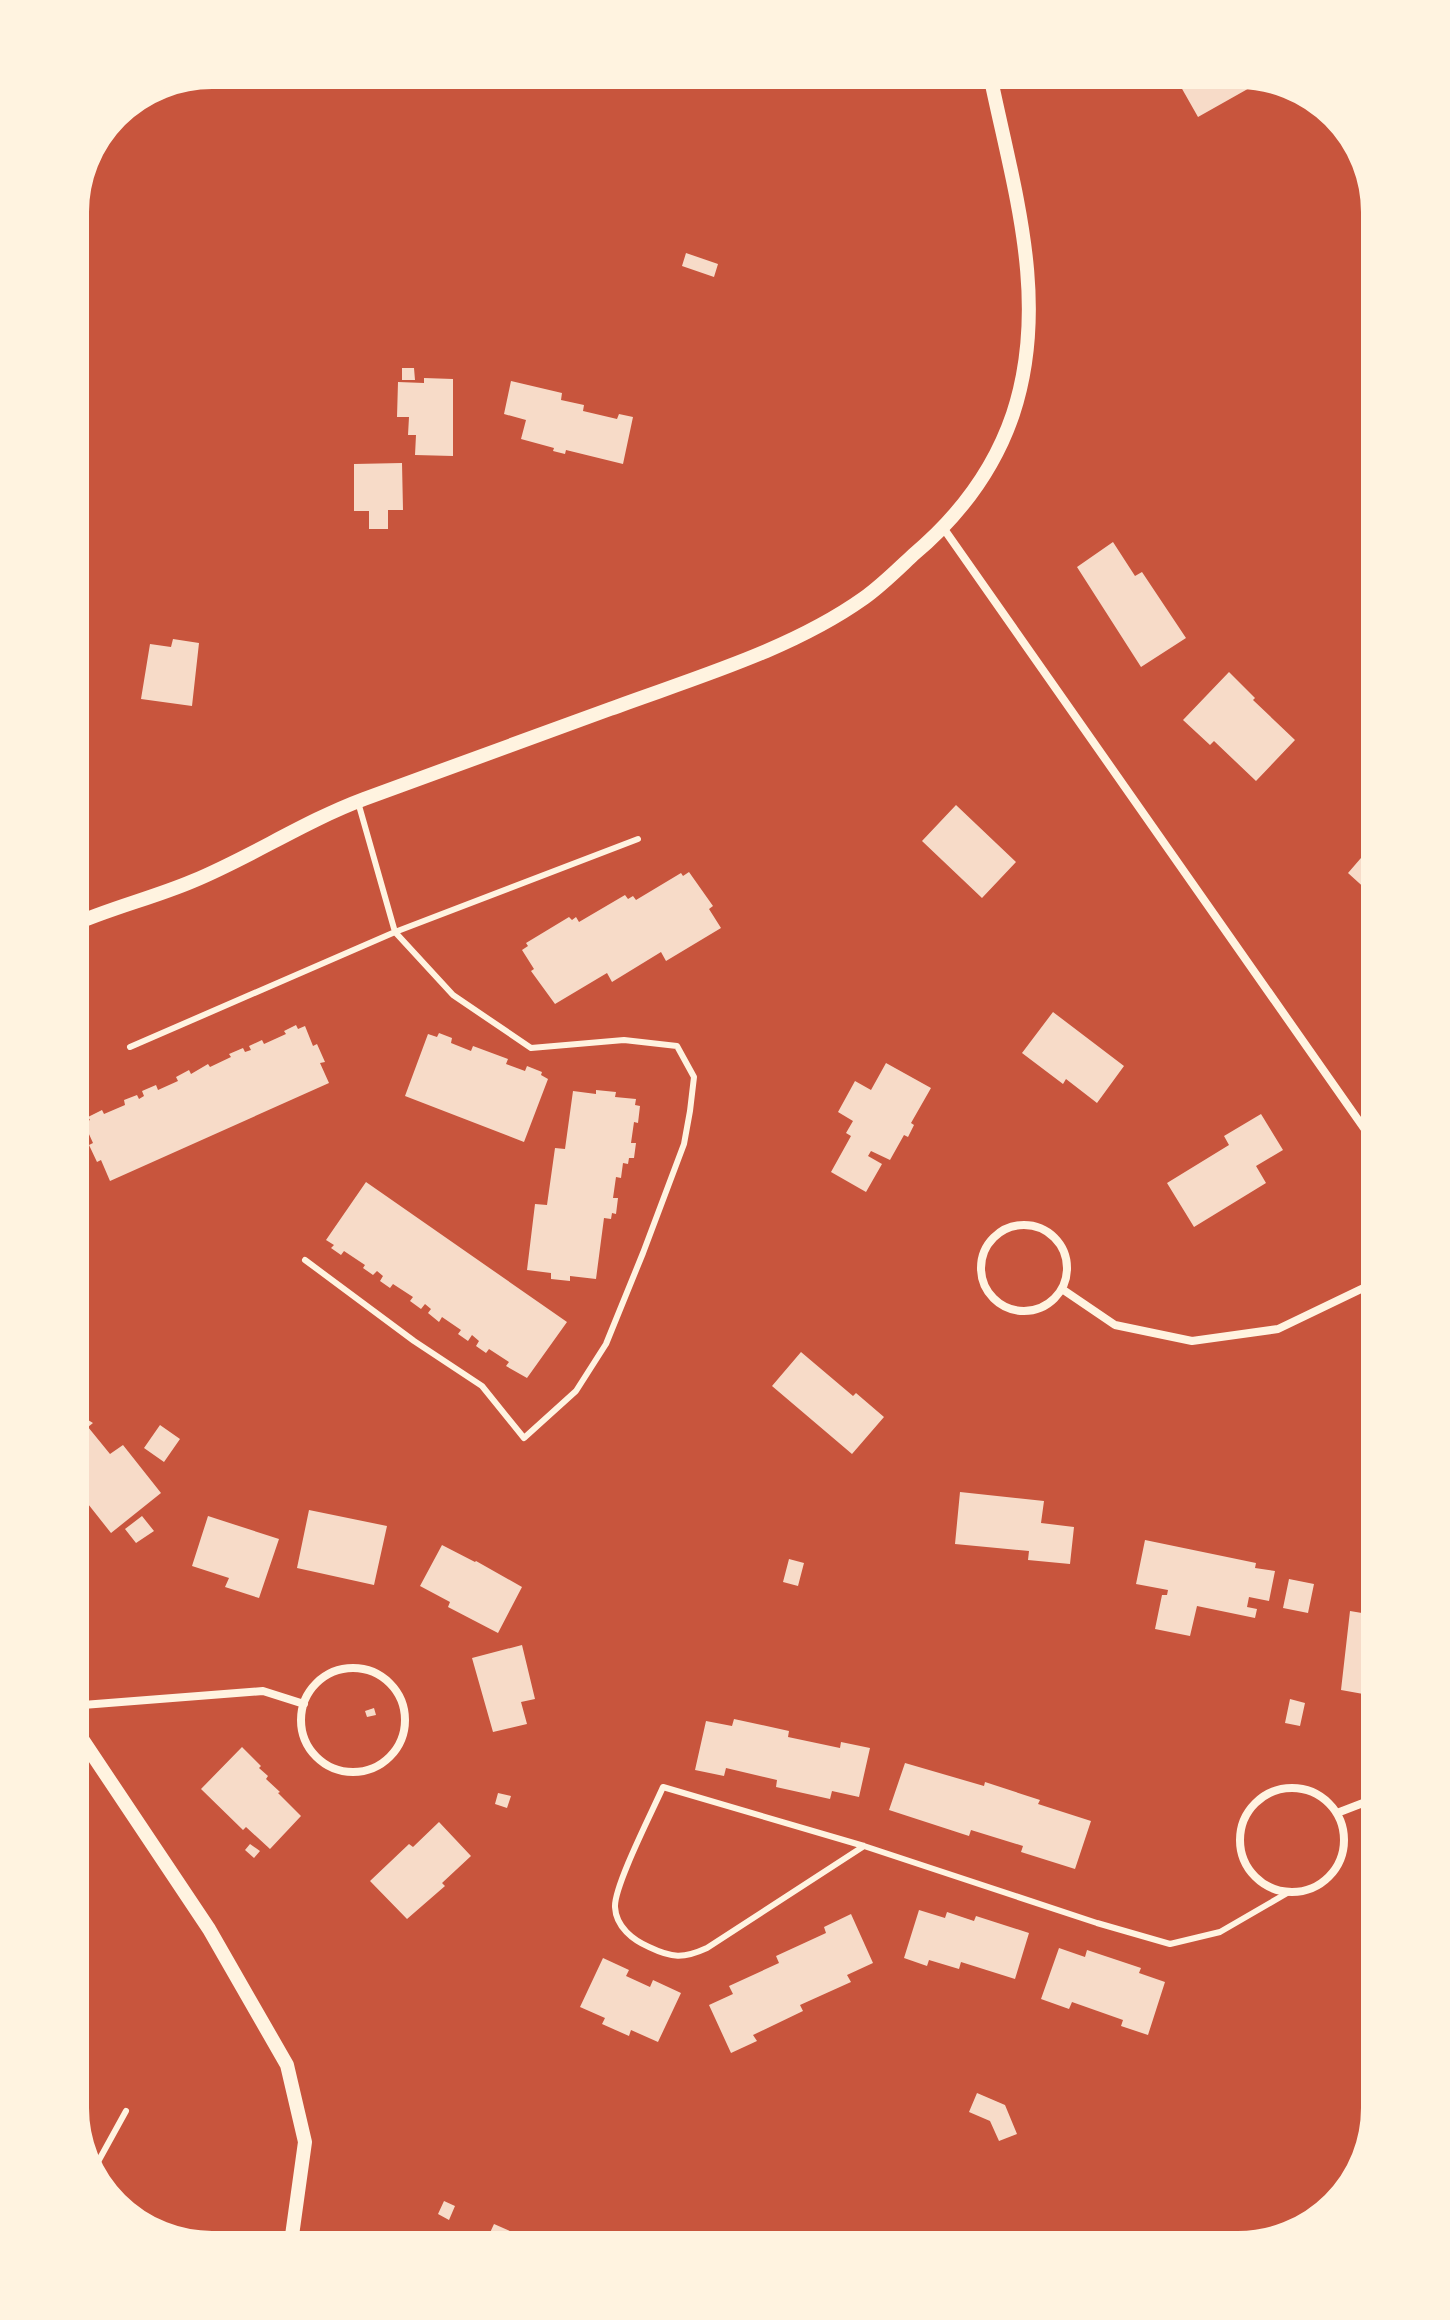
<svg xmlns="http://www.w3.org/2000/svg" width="1450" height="2320" font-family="Arial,sans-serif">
<rect width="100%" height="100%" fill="#c8553d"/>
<!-- building -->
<path fill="#f7dbc8" d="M1182 70H1245L1253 86 1198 117 1181 87 1183 86 1180 81 1186 78Z
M1380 226V260L1363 244Z
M686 253 718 264 714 277 682 266Z
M402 368H414L415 380H402Z
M424 378 453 379V456L415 455 416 435H408L409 417H397L398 382 424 383Z
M511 381 562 393 561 400 584 405 583 411 617 419 619 414 633 417 623 464 566 450 565 454 553 451 554 448 521 439 526 420 504 414Z
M402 463 403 510H388V529H369V511H354V464Z
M1113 542 1135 576 1142 572 1186 638 1141 667 1077 567Z
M173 639 199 643 192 706 141 699 150 644 171 647Z
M1229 672 1255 698 1253 700 1295 740 1256 781 1214 741 1210 745 1183 720Z
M956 805 1016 862 982 898 922 841Z
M1380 836V902L1348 873Z
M689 872 713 906 709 909 721 928 666 961 661 952 612 982 607 973 555 1004 531 971 534 969 522 950 528 946 526 943 569 917 572 920 576 917 579 922 625 895 628 899 633 896 636 900 681 873 683 876Z
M1053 1012 1124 1066 1097 1103 1066 1079 1063 1084 1022 1053Z
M296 1025 298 1029 305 1026 313 1046 317 1044 325 1062 320 1063 329 1083 110 1181 101 1160 97 1162 89 1145 93 1143 84 1123 90 1120 88 1117 102 1110 104 1114 125 1105 124 1100 137 1095 139 1099 144 1096 142 1091 156 1085 158 1090 178 1081 176 1077 189 1070 191 1074 208 1064 210 1067 231 1057 229 1054 243 1048 245 1052 251 1050 249 1046 262 1040 264 1044 286 1034 284 1031Z
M439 1033 452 1038 451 1043 471 1051 473 1046 508 1059 506 1064 525 1071 527 1066 542 1072 541 1075 548 1079 524 1142 405 1096 428 1034 437 1037Z
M886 1063 931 1088 911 1123 914 1125 908 1137 904 1135 890 1160 871 1151 868 1156 882 1164 866 1192 831 1172 851 1136 846 1133 853 1121 838 1112 855 1081 871 1090Z
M596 1090 616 1092 615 1097 636 1099 635 1105 640 1106 638 1123 634 1122 631 1143H636L634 1158H629L628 1164 623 1163 621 1178 616 1177 613 1198H618L616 1214 612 1213 611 1219 604 1218 596 1279 570 1276V1281L551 1279V1273L527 1270 535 1204 547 1205 555 1148 565 1149 573 1091 596 1094Z
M1261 1114 1283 1150 1256 1166 1266 1183 1194 1227 1167 1183 1229 1145 1224 1136Z
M366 1182 567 1322 527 1378 506 1366 509 1362 489 1349 486 1353 476 1346 479 1341 472 1335 468 1341 458 1334 461 1330 442 1317 439 1322 428 1313 431 1309 425 1304 421 1309 410 1301 413 1297 393 1284 390 1288 380 1281 383 1276 377 1271 373 1275 363 1268 365 1265 344 1251 341 1255 331 1248 334 1245 326 1240Z
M801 1352 853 1396 856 1393 884 1417 852 1454 772 1386Z
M70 1409 93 1423 88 1427 110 1454 123 1445 161 1493 111 1533 73 1485 75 1483 70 1477Z
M160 1425 180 1439 164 1462 144 1448Z
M960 1492 1044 1501 1041 1523 1074 1527 1070 1564 1028 1560 1029 1551 955 1544Z
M309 1510 387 1526 374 1585 297 1568Z
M142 1516 154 1531 136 1543 125 1529Z
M208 1516 279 1539 259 1598 225 1587 229 1578 192 1566Z
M1145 1540 1256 1563 1255 1568 1275 1571 1269 1601 1249 1597 1247 1607 1257 1609 1255 1618 1197 1606 1190 1636 1155 1629 1162 1595H1167L1168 1590 1136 1584Z
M442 1545 475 1562 476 1561 522 1587 498 1633 448 1607 450 1602 420 1586Z
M789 1559 804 1563 798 1586 783 1582Z
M1289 1579 1314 1584 1308 1613 1283 1608Z
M1350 1611 1380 1616V1697L1341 1690Z
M522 1645 535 1699 521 1702 527 1724 493 1732 472 1658Z
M1290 1699 1305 1703 1300 1726 1285 1723Z
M374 1708 376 1715 367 1717 365 1711Z
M734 1719 789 1731 788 1737 840 1748 841 1742 870 1748 859 1797 832 1791 830 1799 776 1787 777 1780 726 1768 724 1776 695 1770 706 1721 732 1726Z
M242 1747 261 1766 259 1768 268 1776 266 1779 280 1792 278 1793 301 1816 270 1849 246 1827 243 1830 201 1789Z
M905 1763 984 1786 985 1782 1040 1800 1038 1804 1091 1821 1075 1869 1021 1852 1023 1846 971 1830 969 1836 889 1810Z
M498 1793 511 1796 507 1808 495 1804Z
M439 1822 471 1856 442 1883 445 1886 407 1919 370 1881 409 1844 413 1847Z
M250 1844 260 1851 254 1858 245 1850Z
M919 1910 945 1918 947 1912 974 1921 976 1916 1029 1933 1015 1979 961 1962 959 1969 929 1960 927 1966 904 1958Z
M851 1914 873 1963 847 1975 851 1982 800 2005 803 2011 753 2035 757 2041 731 2053 709 2005 733 1994 729 1986 779 1963 776 1956 826 1933 824 1927Z
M1059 1948 1085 1957 1087 1950 1141 1968 1139 1973 1165 1982 1148 2035 1121 2026 1123 2020 1072 2002 1069 2009 1041 1999Z
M603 1958 629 1970 626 1976 650 1987 653 1980 681 1993 658 2042 631 2030 629 2036 602 2024 605 2018 580 2007Z
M70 2046 81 2062 70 2070Z
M977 2093 1005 2105 1017 2134 999 2141 990 2121 969 2112Z
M444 2201 455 2206 449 2220 438 2214Z
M494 2224 526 2238 520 2250H482Z"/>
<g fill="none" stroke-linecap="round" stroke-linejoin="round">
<!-- service -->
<path stroke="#fff3e0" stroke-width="6" d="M130 1047 395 932 638 839
M305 1260 414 1341 482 1386 524 1438 576 1391 606 1344 643 1253 684 1144 690 1111 694 1077 677 1046 624 1040 531 1048 453 995 395 932 358 802
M864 1846 707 1948C683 1959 672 1958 649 1947 633 1940 616 1927 615 1907 614 1886 653 1810 663 1787L864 1846 1097 1923 1170 1944 1220 1932 1289 1892
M82 2158 99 2160 126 2111"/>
<!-- minor -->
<path stroke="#fff3e0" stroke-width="8" d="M944 529 1380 1151
M981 1268a43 43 0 1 1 86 0a43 43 0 1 1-86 0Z
M1062 1289 1115 1325 1192 1341 1278 1329 1380 1280
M301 1720a52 52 0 1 1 104 0a52 52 0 1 1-104 0Z
M70 1706 263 1691 304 1704
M1240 1840a52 52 0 1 1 104 0a52 52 0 1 1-104 0Z
M1337 1813 1363 1803 1380 1804"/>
<!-- tertiary -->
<path stroke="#fff3e0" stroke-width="14" d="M70 926C110 908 153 898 193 881 251 857 305 821 364 799 446 769 528 739 610 709 694 678 791 650 864 598 881 586 897 570 913 555 957 518 994 470 1013 414 1051 299 1012 184 989 70
M70 1721 209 1929 287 2065 305 2142 290 2250"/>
</g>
<!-- crop -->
<path d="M0 0H1450V2320H0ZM212 84H1238A128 128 0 0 1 1366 212V2108A128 128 0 0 1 1238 2236H212A128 128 0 0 1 84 2108V212A128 128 0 0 1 212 84Z" fill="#fff3e0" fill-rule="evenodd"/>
<path fill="none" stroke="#fff3e0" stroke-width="10" d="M212 84H1238A128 128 0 0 1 1366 212V2108A128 128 0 0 1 1238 2236H212A128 128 0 0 1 84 2108V212A128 128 0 0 1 212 84Z"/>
</svg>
